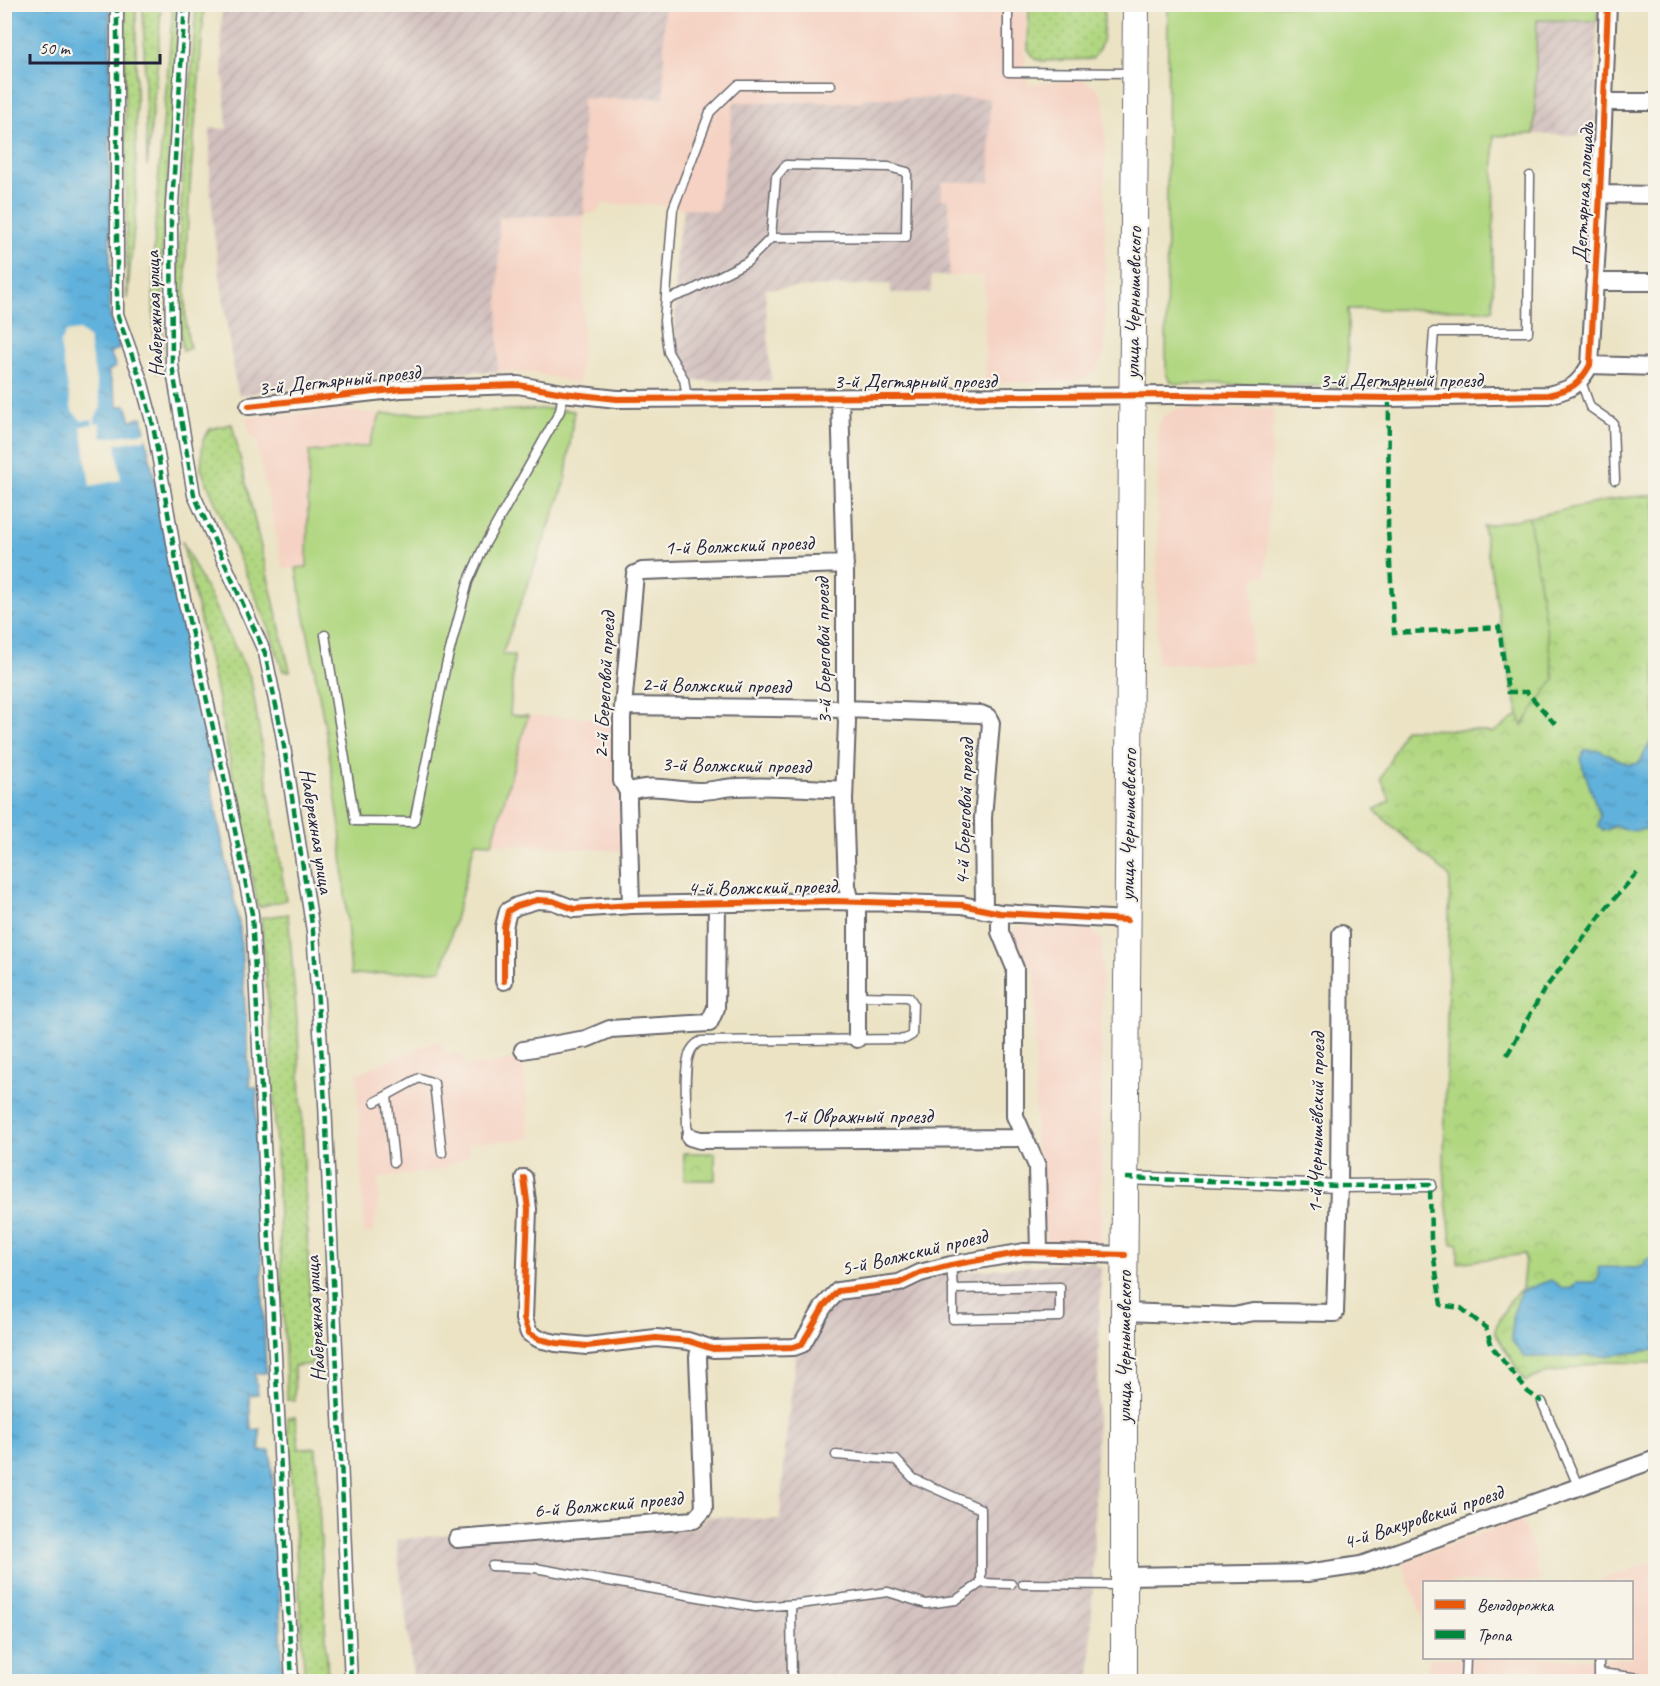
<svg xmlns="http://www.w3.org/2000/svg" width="1660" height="1686" font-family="Caveat,sans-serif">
<defs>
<pattern id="industrial-furrows" width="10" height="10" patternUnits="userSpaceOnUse" patternTransform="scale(1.5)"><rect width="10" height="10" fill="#d1bfbd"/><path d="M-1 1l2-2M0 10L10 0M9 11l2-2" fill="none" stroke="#b3a4a3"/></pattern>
<pattern id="grass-dots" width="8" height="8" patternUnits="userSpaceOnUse" patternTransform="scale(1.5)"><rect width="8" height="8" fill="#b1d781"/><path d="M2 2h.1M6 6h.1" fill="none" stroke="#98b870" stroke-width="1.8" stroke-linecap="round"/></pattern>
<pattern id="park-crowns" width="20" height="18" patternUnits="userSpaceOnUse" patternTransform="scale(1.5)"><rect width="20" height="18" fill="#b1d781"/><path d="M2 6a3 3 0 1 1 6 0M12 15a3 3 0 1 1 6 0" fill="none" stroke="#98b870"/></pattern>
<pattern id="water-ripples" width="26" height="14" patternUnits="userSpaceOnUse" patternTransform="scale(1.5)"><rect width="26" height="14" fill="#61b1db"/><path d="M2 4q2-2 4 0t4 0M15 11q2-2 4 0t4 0" fill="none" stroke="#5090b3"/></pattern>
</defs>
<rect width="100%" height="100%" fill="#f7f3e8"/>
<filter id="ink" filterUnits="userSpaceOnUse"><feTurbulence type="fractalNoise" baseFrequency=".0167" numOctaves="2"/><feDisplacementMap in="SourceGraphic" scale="12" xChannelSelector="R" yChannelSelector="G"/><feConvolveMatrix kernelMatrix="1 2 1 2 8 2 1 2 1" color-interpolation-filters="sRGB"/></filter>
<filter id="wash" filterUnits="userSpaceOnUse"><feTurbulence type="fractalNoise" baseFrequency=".008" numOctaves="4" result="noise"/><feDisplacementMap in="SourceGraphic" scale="24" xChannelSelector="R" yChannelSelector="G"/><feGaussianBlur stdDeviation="1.35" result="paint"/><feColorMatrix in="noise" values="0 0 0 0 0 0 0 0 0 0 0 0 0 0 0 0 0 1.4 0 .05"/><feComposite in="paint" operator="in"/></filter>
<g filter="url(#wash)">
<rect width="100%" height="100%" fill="#ebe3c4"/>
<!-- built -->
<path fill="#f5d2c3" d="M664 5H1027L1025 72 1029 85 1081 79 1096 87 1105 102V352L1098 366 1087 377 1073 382H986L984 276H949V201L948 199H942V182H990L989 98H863V102L718 213 659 205 603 204 597 212 584 215 583 334 579 384 536 373 498 372 499 216 584 215 582 99 664 98Z
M324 409 381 414 368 446 309 452 307 567 283 569 256 441 250 435 245 417 318 412Z
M1176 409H1273L1266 577 1254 578 1251 663 1157 664 1158 426 1163 417Z
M528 716 616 719 623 851 492 843Z
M1017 926H1084L1097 935 1102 941 1101 1243 1097 1246H1046L1035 1149V975L1013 945 1010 933Z
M439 1040 444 1054H462L465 1067 523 1059 530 1139 469 1143V1156L439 1170 378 1178 379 1201 373 1233H364L357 1073Z
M1521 1518 1537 1558 1534 1561 1540 1582H1424V1622L1402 1562Z
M1655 1561V1681L1428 1682 1429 1658H1632V1582H1593Z"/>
<!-- industrial -->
<path fill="url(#industrial-furrows)" d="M222 5H664V98L582 99 584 215 499 217 498 372 476 371 382 378 239 395 234 375 214 235 210 178V128L227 129 221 41Z
M1537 20 1597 21 1595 136 1534 134Z
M863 98H990V182H942V199H948L949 201V276H931V293H891L890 284 765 289 771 381H693L687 375 675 349 676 249 684 208 718 212 734 102H863Z
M1077 1262H1092L1101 1269 1090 1681H414L396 1540 451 1534 573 1536 690 1529 698 1526 706 1516 780 1520 785 1446 796 1353 839 1296 926 1275Z"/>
<!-- grass -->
<path fill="url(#grass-dots)" stroke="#6a7c5e" stroke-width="1.5" d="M124 5H135L136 9V207L127 299Z
M143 5H161L158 58 147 166Z
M173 5H181L162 248 163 344 157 374C145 251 165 127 173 5Z
M196 5H204C200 90 188 176 186 262 186 291 183 320 190 348L183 351C178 324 179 297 179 269 179 181 192 93 196 5Z
M1029 5H1104C1103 26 1107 43 1092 59L1042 61 1035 59 1028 49Z
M232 424 290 671H283L269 628 201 469 203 440 210 429Z
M182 541 251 679 286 900 258 907 216 689Z
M288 914 298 1032 313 1364 294 1366 295 1400H287L271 1036 261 918Z
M287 1417H295L299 1449 316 1448 328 1681H305Z"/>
<!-- park -->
<path fill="url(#park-crowns)" stroke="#6a7c5e" stroke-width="1.5" d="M1655 495V1363L1602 1362 1541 1375 1525 1382 1495 1333V1329C1502 1316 1509 1296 1522 1289L1525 1258 1524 1254 1458 1263V1244H1452L1446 1201 1444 1165 1450 877 1374 810 1390 800 1381 779 1404 729 1473 730 1492 733 1538 702 1544 614 1529 517 1620 498Z
M684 1153H715V1180H684Z"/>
<!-- garden -->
<path fill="#b1d781" stroke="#6a7c5e" stroke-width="1.5" d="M1168 5H1598L1597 21 1537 20 1534 134 1494 136 1493 310 1348 309V386L1176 384 1170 381 1166 374Z
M552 409 574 411 565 483 502 654 514 656 510 715 528 716 492 843 475 842 442 970 351 975 340 827 326 733 296 568 307 567 309 452 368 446 381 414Z
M1529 517 1554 679 1522 726 1511 683 1483 526Z"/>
<!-- water -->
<path fill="url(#water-ripples)" stroke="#426a8b" stroke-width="1.5" d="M5 5H110V316L120 349 110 352 116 367 108 371 119 407 126 405 131 421 142 417 146 439 215 770 208 771 240 928 250 1087 257 1088 256 1114 266 1373H255L258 1394 249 1395 251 1430 260 1429V1451H270L276 1516 283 1681 5 1682Z
M1655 734V826C1641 831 1629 833 1615 826L1603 831 1598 826 1600 816 1580 759 1585 750H1599L1629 765 1639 763Z
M1655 1258 1656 1349 1653 1350 1604 1356 1525 1357 1512 1341V1318L1521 1291 1551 1280 1564 1289 1572 1288 1577 1282H1594L1599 1277 1598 1267 1635 1268 1643 1266 1647 1259Z"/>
<!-- pier -->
<path fill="#ebe3c4" d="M79 330 88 337 101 407 95 418V424L100 423 102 438 146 432V439L116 444 121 480 90 486 81 426 93 424 92 419 82 421 72 411 60 344 66 332Z"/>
</g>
<g filter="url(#ink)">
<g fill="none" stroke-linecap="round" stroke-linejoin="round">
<defs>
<path id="service" d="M1008 4V72L1132 73
M666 300 690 291 747 262 771 238 906 237 907 172 889 167 786 165 776 177 771 238
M1581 381 1590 407 1613 423 1615 480
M687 398 684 379 668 352 664 321 673 209 710 112 738 85H831
M1429 398 1434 332H1528L1530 176
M325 635 355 821 414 822 446 665 468 582 484 546 560 411 563 393
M387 1096 394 1162
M375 1102 419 1078 434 1083 442 1153
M690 1137 687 1127C687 1108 683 1072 689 1055 691 1048 695 1044 701 1041L905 1039 912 1035 913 1003 909 997 857 996
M951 1265 953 1289 1060 1287V1317L953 1319V1289
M1542 1402 1579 1488
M836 1455 896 1460 914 1479 981 1509V1583
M492 1566 535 1568 755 1607 800 1604 888 1592 926 1604 956 1600 981 1583 1011 1584
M1023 1584 1122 1585
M791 1605 792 1682
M1600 1673 1656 1680
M1465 1682 1466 1658
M1599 1682V1658"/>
<path id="pedestrian" d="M117 4V314L141 380 153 425 178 572 223 772 252 914 292 1682
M185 4 171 220 172 365 194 495 265 653 282 734 313 931 325 1103 351 1682
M1125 1178 1339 1186 1430 1185"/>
<path id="minor" d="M1604 102H1656
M1600 194 1656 195
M1594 282H1656
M1590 365 1656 367
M840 398 845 574V709L847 721 844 800 847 886 851 902
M249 406 401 389 518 385 563 393 617 399 1177 395 1389 398 1548 395C1572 389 1578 386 1590 365L1600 194 1608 4
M623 706 845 709 981 714 988 717 991 723 983 818 984 910
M628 792C652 782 676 792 701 791 713 791 725 787 737 787 773 785 809 788 844 790
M857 903V1039
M631 905 628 802V792L622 781V718L635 574 642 571 845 564
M1000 913V932L1015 968V1116L1037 1166 1039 1252
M504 981V927L508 911 517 906 537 900 553 901 574 909 631 905 833 901 962 905 1000 913 1127 920
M523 1050 586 1039 610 1029 709 1023 716 1008 717 904
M690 1137 700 1140 1025 1138
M524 1178 528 1209 524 1319 529 1333 539 1339 556 1343 587 1346 656 1338 688 1341 713 1349 794 1347 802 1344 824 1306 838 1291 899 1283 920 1273 951 1265 1024 1252 1125 1255
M1124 1312 1234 1316 1253 1312 1335 1313 1339 1186 1341 934
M457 1539 694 1520 704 1509 698 1357 700 1346
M1125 1576 1307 1573 1361 1565 1656 1459"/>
<path id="primary" d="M1124 1682V1312L1136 4"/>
</defs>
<!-- service casing -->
<use href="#service" stroke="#68666b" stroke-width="11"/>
<!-- pedestrian casing -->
<use href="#pedestrian" stroke="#68666b" stroke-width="15"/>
<!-- minor casing -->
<use href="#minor" stroke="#68666b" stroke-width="20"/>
<!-- primary casing -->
<use href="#primary" stroke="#68666b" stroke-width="28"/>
<!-- service -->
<use href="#service" stroke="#fff" stroke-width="8"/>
<!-- pedestrian -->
<use href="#pedestrian" stroke="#fff" stroke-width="12"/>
<!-- minor -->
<use href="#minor" stroke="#fff" stroke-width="16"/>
<!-- primary -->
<use href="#primary" stroke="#fff" stroke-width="26"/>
<!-- quiet -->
<path stroke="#00873e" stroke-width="4.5" stroke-dasharray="9 4.5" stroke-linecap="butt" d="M117 4V314L141 380 153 425 178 572 223 772 252 914 292 1682
M185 4 171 220 172 365 194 495 265 653 282 734 313 931 325 1103 351 1682
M1389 398 1388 529 1394 633 1499 627 1508 692H1527L1555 724
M1507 1055 1544 990 1607 907 1637 873
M1125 1178 1339 1186 1430 1185 1431 1239 1441 1305 1461 1308 1486 1328 1492 1347 1528 1392 1542 1402"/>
<defs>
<path id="cycleway" d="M249 406 401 389 518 385 563 393 617 399 1177 395 1389 398 1548 395C1572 389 1578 386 1590 365L1600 194 1608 4
M504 981V927L508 911 517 906 537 900 553 901 574 909 631 905 833 901 962 905 1000 913 1127 920
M524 1178 528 1209 524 1319 529 1333 539 1339 556 1343 587 1346 656 1338 688 1341 713 1349 794 1347 802 1344 824 1306 838 1291 899 1283 920 1273 951 1265 1024 1252 1125 1255"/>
</defs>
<!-- cycleway casing -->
<use href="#cycleway" stroke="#f7f3e8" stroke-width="10"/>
<!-- cycleway -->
<use href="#cycleway" stroke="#e8590c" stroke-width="6"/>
</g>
</g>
<g text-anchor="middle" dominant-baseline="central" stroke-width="4.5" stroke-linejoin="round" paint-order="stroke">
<!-- street labels -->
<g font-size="21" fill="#22223b" stroke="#f7f3e8">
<text transform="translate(1583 193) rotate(-87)">Дегтярная площадь</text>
<text transform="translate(1133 303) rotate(-89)">улица Чернышевского</text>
<text transform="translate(154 314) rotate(-92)">Набережная улица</text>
<text transform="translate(339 380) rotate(-6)">3-й Дегтярный проезд</text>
<text x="1401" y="380">3-й Дегтярный проезд</text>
<text x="915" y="381">3-й Дегтярный проезд</text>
<text transform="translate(739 545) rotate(-2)">1-й Волжский проезд</text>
<text transform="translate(823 651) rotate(-91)">3-й Береговой проезд</text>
<text transform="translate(604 685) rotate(-87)">2-й Береговой проезд</text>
<text transform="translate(716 685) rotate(1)">2-й Волжский проезд</text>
<text transform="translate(736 765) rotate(1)">3-й Волжский проезд</text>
<text transform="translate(964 812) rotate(-88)">4-й Береговой проезд</text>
<text transform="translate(1128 825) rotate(-89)">улица Чернышевского</text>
<text transform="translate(317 831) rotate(81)">Набережная улица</text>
<text transform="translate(762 887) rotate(-1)">4-й Волжский проезд</text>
<text x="857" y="1116">1-й Овражный проезд</text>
<text transform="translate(1316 1123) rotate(-89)">1-й Чернышёвский проезд</text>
<text transform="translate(914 1252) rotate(-13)">5-й Волжский проезд</text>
<text transform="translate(315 1319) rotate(-93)">Набережная улица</text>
<text transform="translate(1124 1347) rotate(-90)">улица Чернышевского</text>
<text transform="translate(608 1504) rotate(-5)">6-й Волжский проезд</text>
<text transform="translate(1423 1517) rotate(-18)">4-й Вакуровский проезд</text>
</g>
</g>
<!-- margin -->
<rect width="1660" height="1686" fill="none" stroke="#f7f3e8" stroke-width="24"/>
<!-- legend -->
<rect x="1423" y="1581" width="210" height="78" fill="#f7f3e8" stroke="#a29fa3" stroke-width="1.5"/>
<rect x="1435" y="1600" width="30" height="9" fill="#e8590c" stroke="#a29fa3" stroke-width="1.5"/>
<text x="1477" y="1611" font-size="18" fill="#22223b">Велодорожка</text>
<rect x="1435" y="1630" width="30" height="9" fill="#00873e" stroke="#a29fa3" stroke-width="1.5"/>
<text x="1477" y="1641" font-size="18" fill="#22223b">Тропа</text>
<!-- scale -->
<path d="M30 54v9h130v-9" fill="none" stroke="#22223b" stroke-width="3"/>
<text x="39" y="54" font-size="18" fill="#22223b" stroke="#f7f3e8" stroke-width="4.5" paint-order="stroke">50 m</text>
</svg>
